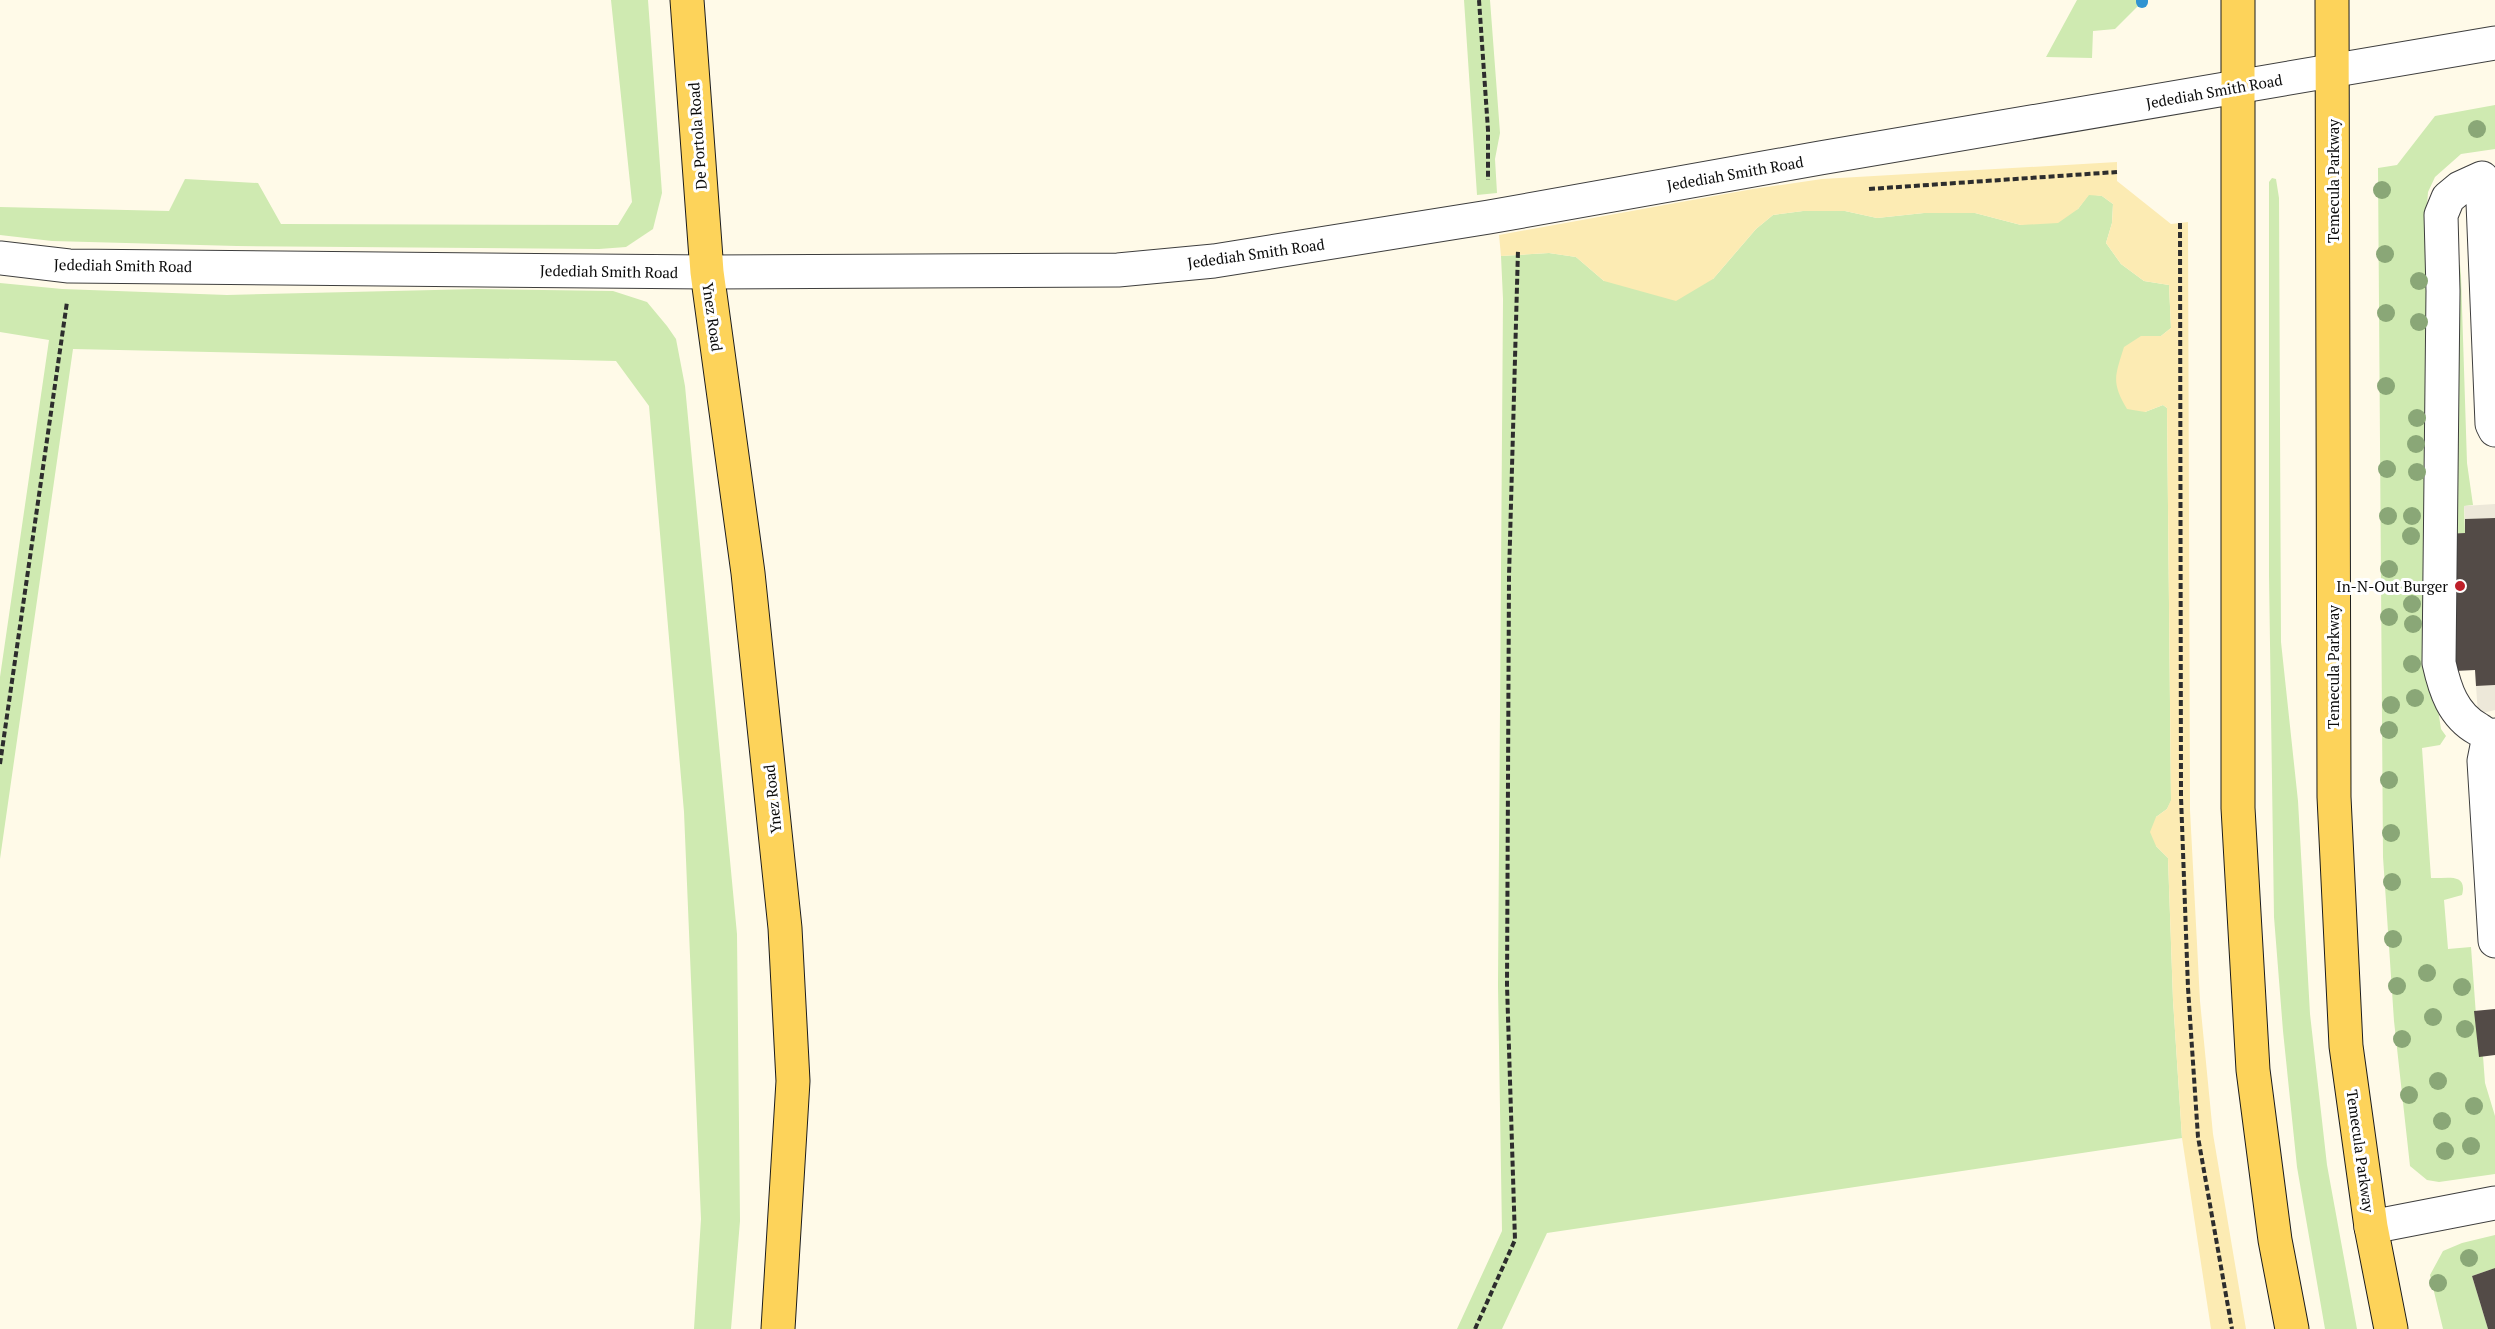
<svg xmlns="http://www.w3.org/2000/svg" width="2495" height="1329" font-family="'PT Serif',serif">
<rect width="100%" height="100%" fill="#fffae8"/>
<!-- green -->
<path fill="#cfeab1" d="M611 0H648L662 193 653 229 626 247 599 249 237 246 52 241 0 235V207L169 211 185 179 258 183 281 224 618 225 632 202Z
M1464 0H1490L1500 133 1495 159 1497 193 1477 195Z
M2077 0H2144L2115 29 2093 31 2092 58 2046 57Z
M2495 105V149L2461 154 2435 177 2428 192 2425 234 2430 535 2423 536 2427 637 2441 729 2446 736 2440 745 2422 748 2431 878C2446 879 2468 872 2462 895L2444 900 2448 949 2471 947 2479 1056H2483L2485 1083 2495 1116V1174L2439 1182 2427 1180 2410 1166 2394 1021 2383 857 2378 168 2397 165 2435 116Z
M2272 178 2276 179 2279 198 2281 642 2298 801 2310 1014 2327 1165 2357 1329H2325L2297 1167 2283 1031 2274 917 2269 575V182Z
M2089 194 2102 196 2113 204 2112 223 2106 243 2121 264 2144 281 2169 285 2171 328 2161 336H2141L2145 412 2163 405 2167 408 2171 801 2167 809 2156 817V846L2168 858 2173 1000 2182 1138 1547 1233 1502 1329H1457L1502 1231 1498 986 1503 299 1501 256 1549 253 1576 257 1604 281 1713 279 1756 229 1773 215 1803 211H1845L1877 218 1924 213H1975L2021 225 2078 209Z
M2455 264 2460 265 2461 276 2467 463 2473 505 2464 506 2465 533 2454 534Z
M0 283 62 289 227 295 477 289 613 291 647 302 667 326 676 339 685 386 737 934 740 1221 731 1329H694L701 1219 684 812 649 406 616 361 73 349 0 859V677L49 340 0 332Z
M2495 1235V1268L2472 1276 2488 1329H2443L2430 1275 2443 1251 2462 1243Z"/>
<!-- sand -->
<path fill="#fcebb3" d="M2117 162V181L2171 224 2188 222 2190 810 2200 1001 2213 1134 2246 1329H2211L2182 1138 2173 1000 2168 858 2156 846 2150 832 2156 817 2167 809 2171 800 2167 408 2163 405 2145 412 2127 409C2111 382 2115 376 2124 347L2141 336H2161L2171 328 2169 285 2144 281 2121 264 2106 243 2112 223 2113 204 2102 196 2089 195 2078 209 2058 223 2021 225 1975 213H1924L1877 218 1845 211H1803L1773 215 1756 229 1713 279 1676 301 1604 281 1576 257 1549 253 1501 256 1499 235 1753 189 1822 179Z"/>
<!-- plaza -->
<path fill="#ede8d9" d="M2495 504V518L2465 519 2464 506Z
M2495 685V710L2478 714 2476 686Z"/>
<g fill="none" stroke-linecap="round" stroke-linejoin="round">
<!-- stream -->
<path stroke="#3093d1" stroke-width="12" d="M2142 0V2"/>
</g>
<!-- building -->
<path fill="#534b47" d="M2495 518V685L2476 686 2475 670 2455 671 2427 637 2423 535 2465 533V519Z
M2495 1009V1055L2479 1057 2474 1011Z
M2495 1268V1329H2488L2472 1276Z"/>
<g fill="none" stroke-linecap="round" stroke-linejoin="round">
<defs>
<path id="minor" d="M0 258 69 266 282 268 707 272 1118 270 1214 261 1489 217 1820 158 2495 43
M2495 430 2492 424 2482 178 2460 188 2448 198 2441 215 2443 291 2439 663C2445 690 2453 715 2478 729 2484 733 2488 736 2495 735
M2489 736 2484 761 2495 941
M2371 1227 2495 1203"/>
<path id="major" d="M687 0 707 272 748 573 785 928 793 1081 778 1329
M2238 0V808L2253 1070 2275 1240 2292 1329
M2332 0 2334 797 2346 1046 2371 1227 2391 1329"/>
</defs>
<!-- minor casing -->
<use href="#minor" stroke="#3e3e3e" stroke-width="35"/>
<!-- major casing -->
<use href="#major" stroke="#1c1c1c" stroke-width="35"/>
<!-- path -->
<path stroke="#2d2d2d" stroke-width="4" stroke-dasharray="6 3" stroke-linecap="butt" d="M1479 0 1488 130V180
M1869 189 2117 172
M2180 223 2181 797 2188 988 2198 1137 2232 1329
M0 764 67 302
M1475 1329 1515 1240 1507 985 1509 576 1518 250"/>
<!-- minor -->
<use href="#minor" stroke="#fff" stroke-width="33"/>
<!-- major -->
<use href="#major" stroke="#fdd35a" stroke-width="33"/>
</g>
<!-- trees -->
<g fill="#8aa777">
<circle cx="2477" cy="129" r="9"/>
<circle cx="2382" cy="190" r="9"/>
<circle cx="2385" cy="254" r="9"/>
<circle cx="2419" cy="281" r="9"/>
<circle cx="2386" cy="313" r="9"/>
<circle cx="2419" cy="322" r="9"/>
<circle cx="2386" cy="386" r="9"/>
<circle cx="2417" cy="418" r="9"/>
<circle cx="2416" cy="444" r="9"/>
<circle cx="2387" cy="469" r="9"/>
<circle cx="2417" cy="472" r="9"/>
<circle cx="2388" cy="516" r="9"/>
<circle cx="2412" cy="516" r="9"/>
<circle cx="2411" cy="536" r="9"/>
<circle cx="2389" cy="569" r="9"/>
<circle cx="2412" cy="604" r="9"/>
<circle cx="2389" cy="617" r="9"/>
<circle cx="2413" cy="624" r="9"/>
<circle cx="2412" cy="664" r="9"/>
<circle cx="2415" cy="698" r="9"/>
<circle cx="2391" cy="705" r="9"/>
<circle cx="2389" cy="730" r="9"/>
<circle cx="2389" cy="780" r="9"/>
<circle cx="2391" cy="833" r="9"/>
<circle cx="2392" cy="882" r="9"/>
<circle cx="2393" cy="939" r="9"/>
<circle cx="2427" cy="973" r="9"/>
<circle cx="2397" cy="986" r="9"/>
<circle cx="2462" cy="987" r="9"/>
<circle cx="2433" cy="1017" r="9"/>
<circle cx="2465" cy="1029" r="9"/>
<circle cx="2402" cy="1039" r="9"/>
<circle cx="2438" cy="1081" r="9"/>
<circle cx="2409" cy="1095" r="9"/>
<circle cx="2474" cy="1106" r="9"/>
<circle cx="2442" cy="1121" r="9"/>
<circle cx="2471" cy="1146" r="9"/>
<circle cx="2445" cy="1151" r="9"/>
<circle cx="2469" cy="1258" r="9"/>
<circle cx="2438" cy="1283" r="9"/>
</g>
<!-- markers -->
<circle fill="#be1f29" stroke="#fff" stroke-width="2" cx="2460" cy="586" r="6"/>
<g text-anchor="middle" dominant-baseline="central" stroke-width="6" stroke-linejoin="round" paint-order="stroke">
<!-- street labels -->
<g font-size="15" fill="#0b0b0b" stroke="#fff">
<text transform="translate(2214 91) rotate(-10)">Jedediah Smith Road</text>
<text transform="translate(697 136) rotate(-94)">De Portola Road</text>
<text transform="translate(1735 173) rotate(-10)">Jedediah Smith Road</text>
<text transform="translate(2333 181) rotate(-90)">Temecula Parkway</text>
<text transform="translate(1256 253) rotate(-8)">Jedediah Smith Road</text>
<text transform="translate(123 265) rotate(1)">Jedediah Smith Road</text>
<text transform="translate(609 271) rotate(1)">Jedediah Smith Road</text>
<text transform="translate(713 317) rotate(82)">Ynez Road</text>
<text transform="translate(2333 667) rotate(-90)">Temecula Parkway</text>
<text transform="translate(772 799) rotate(-96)">Ynez Road</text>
<text transform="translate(2361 1151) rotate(82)">Temecula Parkway</text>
</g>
<!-- poi labels -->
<g font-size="15" fill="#0b0b0b" stroke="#fff" text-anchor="end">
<text x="2448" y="586">In-N-Out Burger</text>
</g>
</g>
</svg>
